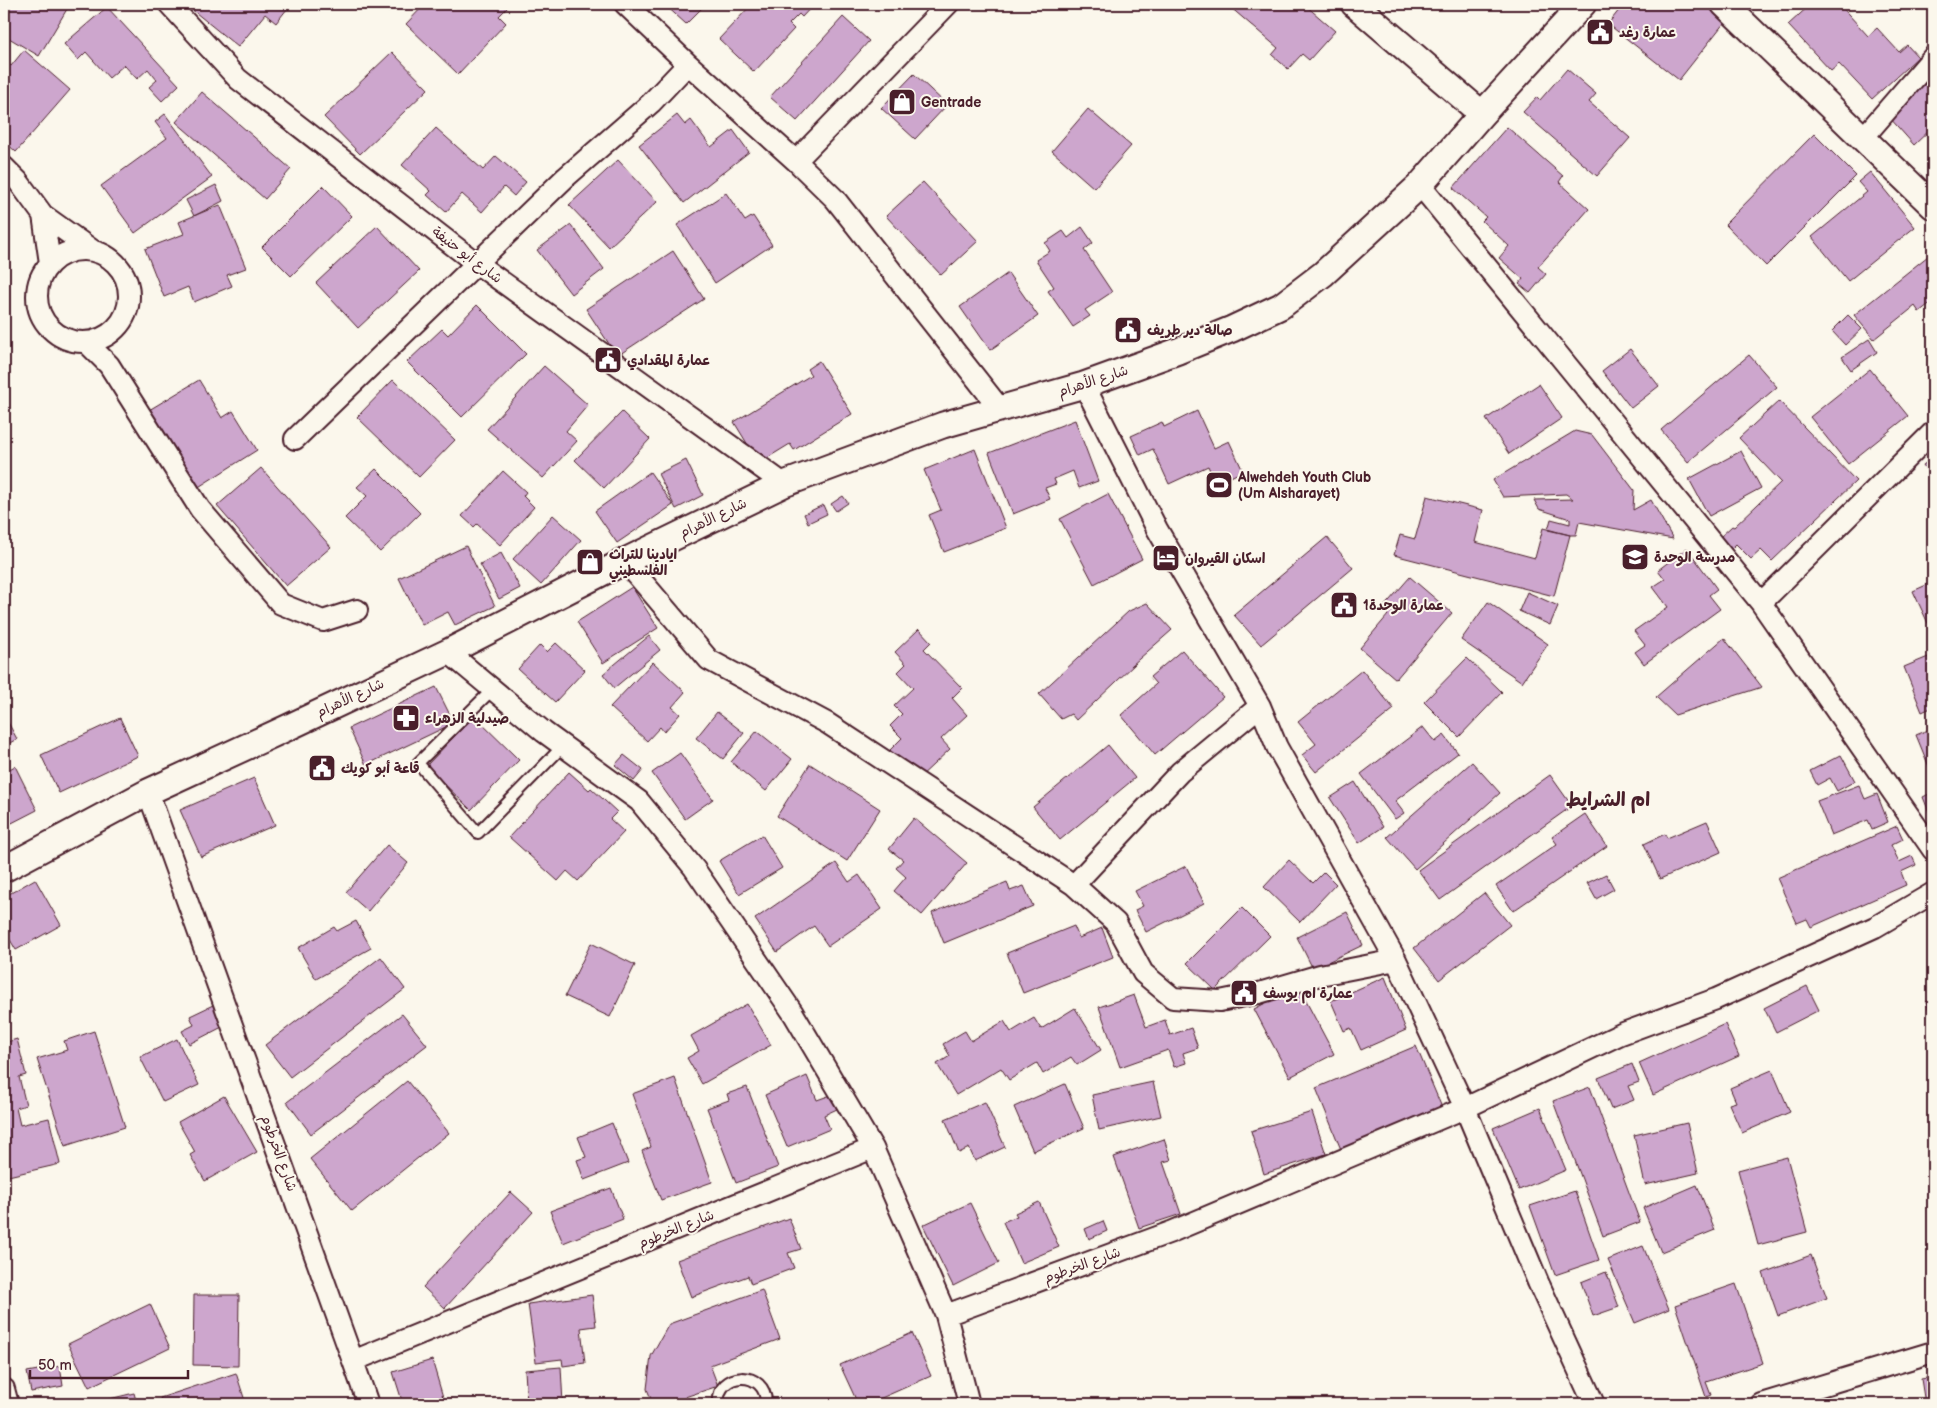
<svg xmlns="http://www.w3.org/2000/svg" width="1937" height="1408" font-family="'Balsamiq Sans','Playpen Sans Arabic',sans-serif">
<rect width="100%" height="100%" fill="#fbf7ec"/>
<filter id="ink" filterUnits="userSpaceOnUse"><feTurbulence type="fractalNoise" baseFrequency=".02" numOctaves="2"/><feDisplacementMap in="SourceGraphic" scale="10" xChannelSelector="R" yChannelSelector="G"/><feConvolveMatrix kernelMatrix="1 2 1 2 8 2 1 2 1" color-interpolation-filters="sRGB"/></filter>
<g filter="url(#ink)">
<!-- building -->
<path fill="#cda6cd" stroke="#4a1f2b" d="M4 4H70L39 56 4 35Z
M185 4H291L276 23 265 14 238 47Z
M379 4H396L389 12Z
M425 4H511L499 16 506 23 458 74 406 24Z
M664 4H706L686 24Z
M752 4H814L802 17 799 14 789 24 794 29 754 72 719 39Z
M1231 4H1287L1290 6 1293 4H1304L1335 31 1309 60 1302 54 1288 69 1272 55 1278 48 1229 6Z
M1624 4 1630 7 1632 4H1709L1728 18 1679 80 1608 24Z
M1811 4H1839L1868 36 1877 28 1899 52 1907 45 1918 57 1872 99 1839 64 1831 71 1788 25Z
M107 7 179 85 162 101 149 87 157 80 148 69 137 79 124 65 109 78 86 52 78 60 64 44Z
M843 17 869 41 797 121 770 97Z
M24 50 70 90 16 152 4 141V59L11 66Z
M392 52 428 89 360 154 324 117Z
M1567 69 1596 94 1589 102 1630 138 1597 176 1523 112 1537 97 1540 100Z
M914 74 947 105 915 139 881 108Z
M1933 77V127L1914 145 1889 117Z
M202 92 291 169 265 199 176 122Z
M1088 109 1131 146 1094 188 1052 151Z
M165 114 212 177 135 233 101 186 167 138 155 122Z
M677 115 685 125 691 120 711 147 733 130 749 152 684 203 639 145Z
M1507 127 1563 176 1559 182 1589 209 1538 267 1546 274 1530 293 1519 284 1523 279 1499 258 1509 246 1482 221 1486 217 1453 188Z
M436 128 483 170 496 156 526 182 514 196 504 187 482 212 462 194 446 212 427 195 431 191 402 165Z
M1814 134 1856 176 1766 266 1725 224Z
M618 160 657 202 609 247 569 205Z
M1870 172 1915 227 1848 281 1812 237 1867 192 1858 182Z
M923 182 978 241 941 275 886 216Z
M216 185 223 201 194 216 186 200Z
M323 186 352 216 291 276 262 247Z
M726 193 745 221 753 216 772 245 715 283 677 225Z
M220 205 246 268 227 275 232 286 194 302 188 287 164 297 145 249 184 234 179 222Z
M571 225 604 269 571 294 537 250Z
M377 226 419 271 358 328 316 283Z
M1082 227 1093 243 1084 250 1112 292 1085 310 1090 316 1073 327 1048 291 1054 287 1036 260 1050 251 1045 243 1063 231 1068 238Z
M673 251 704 299 617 356 586 309Z
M1933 252V301L1919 312 1915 306 1874 339 1854 315Z
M1008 273 1038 316 990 350 960 307Z
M477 305 526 354 462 417 407 362 442 329 448 335Z
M1848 315 1862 329 1845 345 1832 331Z
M1869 339 1877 352 1851 370 1842 357Z
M1630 349 1659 386 1631 408 1602 371Z
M1749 355 1777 387 1688 462 1661 430Z
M819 361 852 414 794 450 790 444 759 463 734 422 811 375 807 369Z
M544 366 588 405 566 431 577 441 543 478 487 429Z
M1870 369 1908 416 1848 464 1810 417Z
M199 380 222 418 233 411 257 450 197 488 149 410Z
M393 380 455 440 419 477 357 417Z
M1539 384 1562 418 1509 454 1486 419Z
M1779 401 1856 481 1772 561 1761 550 1751 559 1736 544 1731 549 1720 537 1732 526 1734 527 1781 482 1739 438Z
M1197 411 1214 448 1229 441 1243 471 1216 484 1208 466 1169 484 1153 449 1140 455 1131 436 1162 422 1164 427Z
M622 412 650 439 604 488 575 460Z
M1075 420 1098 481 1079 488 1073 471 1054 479 1056 484 1045 488 1050 499 1013 514 989 453Z
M1575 431 1592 435 1634 490 1633 510 1651 500 1673 539 1579 522 1576 535H1570L1548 530 1551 519 1570 524V519L1539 509 1534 500 1573 499 1566 494 1503 497 1493 480Z
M975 449 1006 528 944 552 929 515 941 510 924 470Z
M1741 451 1761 488 1709 516 1689 479Z
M1933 458V480L1923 465Z
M686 460 703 495 676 509 658 474Z
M261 468 331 547 286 586 217 506Z
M376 469 420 513 380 552 345 518 367 496 357 487Z
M503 471 526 492 523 496 534 507 500 545 477 524 474 527 462 516Z
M650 472 673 505 617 543 595 511Z
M1108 494 1142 559 1094 584 1060 519Z
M843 496 848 503 836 511 831 504Z
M1427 496 1483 510 1475 542 1535 558 1543 528 1570 535 1554 596 1394 555 1400 535 1415 539Z
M823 505 827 514 808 523 804 514Z
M553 515 581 540 541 585 513 559Z
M1327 537 1353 568 1261 645 1234 615Z
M466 546 495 606 455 625 448 612 422 625 399 578Z
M1687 548 1717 589 1709 595 1720 609 1644 664 1635 652 1645 645 1634 631 1668 607 1653 587 1665 579 1658 570Z
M501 553 520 588 499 599 480 564Z
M1410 577 1452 613 1396 679 1360 648 1388 615 1382 609Z
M1933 582V634L1913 591Z
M632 587 658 628 603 663 577 622Z
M1527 592 1558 606 1550 625 1519 611Z
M1488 602 1548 644 1522 682 1461 640Z
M1147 603 1172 630 1131 666 1136 663 1076 720 1071 714 1061 719 1039 694 1129 611Z
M919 629 931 642 924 649 962 688 952 698 967 715 941 739 950 749 918 779 890 750 902 738 890 726 902 714 894 706 913 688 898 672 906 664 895 652Z
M649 636 660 650 614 688 603 674Z
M1724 638 1762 687 1675 715 1656 697Z
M556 643 585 670 555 702 518 669 540 645 547 652Z
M1182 650 1223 697 1155 755 1121 715 1156 684 1150 677Z
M1933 655V707L1922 712 1904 667Z
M1467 658 1502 692 1459 737 1424 702Z
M653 662 685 692 672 707 680 714 664 732 660 727 647 741 610 707Z
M1362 670 1394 709 1316 772 1302 755 1316 744 1298 722Z
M436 687 454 723 366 765 349 728Z
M717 712 744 733 723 759 696 738Z
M4 715 17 739 4 746Z
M474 716 519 760 471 810 426 766Z
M120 718 138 756 59 793 41 755Z
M1423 727 1435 742 1444 735 1458 753 1395 801 1404 813 1395 819 1361 774Z
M1933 728V773L1932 774 1916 735Z
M757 731 792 759 766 791 731 762Z
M1108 745 1135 778 1060 840 1033 807Z
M680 753 713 799 685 819 652 773Z
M624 755 643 770 634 781 615 765Z
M1841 755 1855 781 1837 791 1830 778 1817 785 1810 771Z
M1472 762 1500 793 1415 869 1387 837Z
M810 764 880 809 847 861 777 816Z
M15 766 37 810 4 827V772Z
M569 772 589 790 591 788 617 812 610 819 624 832 578 881 567 871 558 881 509 837Z
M1550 775 1572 806 1440 900 1418 870Z
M254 778 275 825 201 857 180 810Z
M1355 782 1383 827 1359 843 1330 798Z
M1859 785 1865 799 1877 794 1888 822 1872 829 1868 820 1831 835 1817 801Z
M1933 792V822L1923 797Z
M1585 814 1607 846 1513 911 1496 886 1557 844 1552 837Z
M914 818 967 863 922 915 894 891 906 877 896 868 903 860 889 849Z
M1707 821 1721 852 1660 879 1644 844 1665 834 1667 838Z
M1897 826 1903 839 1891 845 1899 862 1912 856 1916 865 1901 872 1906 885 1811 927 1807 919 1797 923 1777 878Z
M762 835 782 868 739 894 719 861Z
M387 845 408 863 368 911 346 892Z
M1289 860 1313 883 1324 872 1336 884 1300 922 1264 887Z
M836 863 849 882 859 875 882 909 828 946 814 926 777 952 755 919Z
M1186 866 1204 903 1146 932 1135 910 1143 906 1135 891Z
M1606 874 1614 889 1596 899 1587 883Z
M35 879 61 925 16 950 9 938 4 941V897Z
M1007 882 1010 891 1024 886 1033 906 944 943 932 913Z
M1484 893 1510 925 1439 980 1414 948Z
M1242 908 1270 936 1215 990 1187 963Z
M1347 912 1363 945 1313 969 1297 937Z
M356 921 371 948 316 979 298 948 334 927 337 931Z
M1074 926 1079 938 1102 928 1113 957 1023 993 1007 953Z
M591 943 635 965 610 1017 565 996Z
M381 957 405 989 290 1077 265 1045Z
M1385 977 1406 1030 1361 1050 1351 1028 1344 1031 1331 1001Z
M1298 986 1334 1054 1290 1077 1254 1009Z
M1807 986 1819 1010 1776 1032 1764 1008Z
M1134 995 1146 1027 1165 1020 1170 1035 1191 1028 1198 1048 1183 1053 1186 1063 1174 1067 1168 1050 1120 1067 1099 1007Z
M1933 999V1022L1926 1002Z
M747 1004 771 1045 702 1084 687 1058 699 1051 691 1036Z
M213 1005 224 1026 189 1044 182 1031 194 1025 190 1016Z
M1075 1008 1101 1050 1077 1065 1071 1057 1043 1074 1037 1063 1009 1080 1001 1068 956 1095 937 1064 950 1056 943 1044 965 1031 971 1041 1004 1021 1011 1032 1034 1018 1041 1029Z
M402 1014 427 1045 311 1134 287 1102Z
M1725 1024 1739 1056 1653 1095 1639 1063Z
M94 1031 125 1127 65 1146 37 1059 67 1050 64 1041Z
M17 1039 26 1075 19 1077 26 1105 16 1108 20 1125 49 1118 60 1164 4 1177V1043Z
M177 1039 199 1085 163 1102 140 1057Z
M1416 1046 1443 1110 1342 1152 1316 1088Z
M1632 1064 1639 1082 1628 1086 1634 1100 1611 1109 1598 1078Z
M1772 1070 1790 1112 1742 1133 1729 1104 1736 1102 1730 1088Z
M807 1076 817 1100 831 1095 837 1109 824 1115 830 1129 787 1147 765 1095Z
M675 1078 712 1182 661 1200 642 1151 651 1147 632 1094Z
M407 1081 449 1133 352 1211 310 1159Z
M1153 1082 1161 1116 1099 1130 1092 1095Z
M1065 1084 1084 1128 1033 1151 1014 1107Z
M747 1087 778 1167 736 1183 707 1108 729 1100 727 1094Z
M1590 1087 1640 1222 1603 1236 1553 1101Z
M224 1096 257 1152 205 1181 190 1155 195 1152 178 1122Z
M985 1102 1005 1147 975 1161 969 1148 959 1153 945 1119Z
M1540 1108 1566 1170 1519 1190 1493 1128Z
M1312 1112 1326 1154 1264 1174 1251 1131Z
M612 1123 628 1163 584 1180 577 1160 586 1157 578 1137Z
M1687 1123 1698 1173 1645 1185 1634 1135Z
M1164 1139 1171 1160 1163 1162 1181 1214 1139 1228 1114 1157Z
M1787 1157 1807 1232 1758 1245 1738 1170Z
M1697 1185 1715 1230 1661 1252 1643 1208Z
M611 1188 623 1219 563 1243 550 1211Z
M1575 1191 1599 1260 1555 1275 1530 1206Z
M511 1192 533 1212 445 1308 423 1287Z
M1039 1202 1059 1247 1021 1263 1003 1222 1017 1216 1015 1213Z
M970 1203 999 1263 953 1286 923 1225Z
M789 1218 801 1249 788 1253 794 1268 751 1284 748 1276 691 1297 677 1260Z
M1103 1221 1107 1231 1089 1239 1085 1229Z
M1643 1246 1669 1309 1635 1323 1608 1260Z
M1811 1255 1827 1298 1778 1316 1763 1273Z
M1606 1272 1619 1307 1593 1316 1581 1282Z
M1736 1284 1763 1363 1706 1382 1711 1395 1706 1397 1675 1305Z
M762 1290 780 1339 710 1365 718 1386 685 1397 687 1404H653L647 1389 651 1356 669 1324Z
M194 1295H239L238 1366 193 1365Z
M592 1295 596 1326 581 1328 585 1363 563 1366 562 1359 536 1362 528 1304Z
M150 1304 170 1348 89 1387 68 1344Z
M912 1333 931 1376 868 1404H858L840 1365Z
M432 1360 445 1404H403L393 1372Z
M60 1366 63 1386 31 1392 27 1372Z
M561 1367 563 1404H527L525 1370Z
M236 1373 246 1404H162L160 1398Z
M1933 1377V1404H1925L1921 1379Z
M134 1393 137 1404H93V1403Z"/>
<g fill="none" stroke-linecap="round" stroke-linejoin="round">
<defs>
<path id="service" d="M493 689 418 763 478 833 563 746
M719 1404C715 1371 767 1368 766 1404"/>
<path id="minor" d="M169 4 238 79 476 263 784 484
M625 4 688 64
M1863 138 1933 57
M796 161 835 199 1001 410
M4 167 18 181 43 215 92 250
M1420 185 1761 603 1933 850
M43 215 50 263
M37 296a46 46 0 1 1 92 0a46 46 0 1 1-92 0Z
M86 342 109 365 200 509 281 604 323 621 357 610
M1084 385 1157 529 1260 706 1277 747 1396 960 1465 1108 1538 1282 1594 1404
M295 439 566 177 651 103 688 64 796 161 948 4
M625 561 709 660 827 723 1074 885 1116 923 1143 973 1173 998 1220 1001 1259 993 1320 975 1396 960
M1761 603 1933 432
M448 652 544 732 639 801 694 868 793 1013 873 1148 946 1315 969 1404
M148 792 353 1361 873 1148
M1074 885 1180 772 1260 706
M946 1315 1171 1232 1465 1108 1621 1034 1716 999 1875 927 1933 893
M353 1361 368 1404
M4 1389 8 1404
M1761 1404 1933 1352"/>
<path id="tertiary" d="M1354 4 1482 114
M1724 4 1933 206
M4 869 148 792 289 727 448 652 625 561 784 484 943 425 1084 385 1178 351 1232 329 1281 306 1323 274 1420 185 1482 114 1583 4"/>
</defs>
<!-- service casing -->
<use href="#service" stroke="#4a1f2b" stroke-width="14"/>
<!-- minor casing -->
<use href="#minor" stroke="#4a1f2b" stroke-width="24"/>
<!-- tertiary casing -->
<use href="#tertiary" stroke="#4a1f2b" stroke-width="29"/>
<!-- service -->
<use href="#service" stroke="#fbf7ec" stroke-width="10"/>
<!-- minor -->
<use href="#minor" stroke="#fbf7ec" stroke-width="20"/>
<!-- tertiary -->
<use href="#tertiary" stroke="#fbf7ec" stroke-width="25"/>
</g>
</g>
<!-- icons -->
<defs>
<symbol id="civic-square" viewBox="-11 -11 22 22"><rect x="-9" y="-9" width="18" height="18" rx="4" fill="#4a1f2b" stroke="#fbf7ec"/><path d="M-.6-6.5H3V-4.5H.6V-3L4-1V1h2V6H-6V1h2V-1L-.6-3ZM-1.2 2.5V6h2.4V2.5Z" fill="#fff"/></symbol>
<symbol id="shop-square" viewBox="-11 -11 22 22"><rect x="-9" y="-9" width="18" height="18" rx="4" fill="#4a1f2b" stroke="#fbf7ec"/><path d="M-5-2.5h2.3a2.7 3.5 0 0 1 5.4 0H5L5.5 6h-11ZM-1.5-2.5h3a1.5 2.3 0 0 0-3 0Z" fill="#fff"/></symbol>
<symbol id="stadium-square" viewBox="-11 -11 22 22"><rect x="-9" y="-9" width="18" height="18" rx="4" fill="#4a1f2b" stroke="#fbf7ec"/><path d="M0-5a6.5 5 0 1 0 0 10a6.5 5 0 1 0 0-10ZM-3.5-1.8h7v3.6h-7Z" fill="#fff"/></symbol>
<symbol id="school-square" viewBox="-11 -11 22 22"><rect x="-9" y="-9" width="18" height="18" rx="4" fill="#4a1f2b" stroke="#fbf7ec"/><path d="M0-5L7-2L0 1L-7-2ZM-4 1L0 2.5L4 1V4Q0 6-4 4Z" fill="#fff"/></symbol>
<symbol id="hotel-square" viewBox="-11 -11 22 22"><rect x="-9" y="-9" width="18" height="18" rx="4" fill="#4a1f2b" stroke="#fbf7ec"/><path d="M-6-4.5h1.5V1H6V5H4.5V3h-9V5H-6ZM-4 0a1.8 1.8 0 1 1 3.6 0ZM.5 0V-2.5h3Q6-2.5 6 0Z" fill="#fff"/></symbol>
<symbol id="pharmacy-square" viewBox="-11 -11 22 22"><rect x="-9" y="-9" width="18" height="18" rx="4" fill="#4a1f2b" stroke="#fbf7ec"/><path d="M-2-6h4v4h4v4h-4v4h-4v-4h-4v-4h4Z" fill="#fff"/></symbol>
</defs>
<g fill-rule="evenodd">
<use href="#civic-square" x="1584" y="16" width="32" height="32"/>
<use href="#shop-square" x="886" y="86" width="32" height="32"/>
<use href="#civic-square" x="1112" y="314" width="32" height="32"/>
<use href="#civic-square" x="592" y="344" width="32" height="32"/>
<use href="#stadium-square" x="1203" y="469" width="32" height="32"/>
<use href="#school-square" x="1619" y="541" width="32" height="32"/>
<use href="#hotel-square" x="1150" y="542" width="32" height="32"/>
<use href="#shop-square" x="574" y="546" width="32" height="32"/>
<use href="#civic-square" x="1328" y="589" width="32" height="32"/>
<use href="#pharmacy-square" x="390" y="702" width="32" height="32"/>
<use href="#civic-square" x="306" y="752" width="32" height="32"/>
<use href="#civic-square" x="1228" y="977" width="32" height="32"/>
</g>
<g text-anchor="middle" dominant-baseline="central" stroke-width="4" stroke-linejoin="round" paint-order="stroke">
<!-- poi labels -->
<g font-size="14" font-weight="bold" fill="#4a1f2b" stroke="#fbf7ec" text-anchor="start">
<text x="1619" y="32">عمارة رغد</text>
<text x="921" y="102">Gentrade</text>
<text x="1147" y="330">صالة دير طريف</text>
<text x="627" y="360">عمارة المقدادي</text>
<text x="1238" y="477">Alwehdeh Youth Club<tspan x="1238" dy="16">(Um Alsharayet)</tspan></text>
<text x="609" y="554">ايادينا للتراث<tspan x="609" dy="16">الفلسطيني</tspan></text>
<text x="1654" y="557">مدرسة الوحدة</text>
<text x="1185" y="558">اسكان القيروان</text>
<text x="1363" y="605">عمارة الوحدة1</text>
<text x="425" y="718">صيدلية الزهراء</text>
<text x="341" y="768">قاعة أبو كويك</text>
<text x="1263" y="993">عمارة ام يوسف</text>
</g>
<!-- street labels -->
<g font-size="14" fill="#4a1f2b" stroke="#fbf7ec">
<text transform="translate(467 255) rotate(37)">شارع أبو حنيفة</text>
<text transform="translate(1093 381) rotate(-18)">شارع الأهرام</text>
<text transform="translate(713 518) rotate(-26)">شارع الأهرام</text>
<text transform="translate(350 698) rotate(-25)">شارع الأهرام</text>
<text transform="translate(279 1153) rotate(70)">شارع الخرطوم</text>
<text transform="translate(676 1229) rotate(-22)">شارع الخرطوم</text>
<text transform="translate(1082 1265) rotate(-20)">شارع الخرطوم</text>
</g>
<!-- district labels -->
<g font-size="19" font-weight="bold" fill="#4a1f2b" stroke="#fbf7ec">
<text x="1608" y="800">ام الشرايط</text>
</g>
</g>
<!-- margin -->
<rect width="1937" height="1408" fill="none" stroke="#fbf7ec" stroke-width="20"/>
<rect x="10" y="10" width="1917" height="1388" fill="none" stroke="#4a1f2b" stroke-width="2" filter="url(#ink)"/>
<!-- scale -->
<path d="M30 1370v8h158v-8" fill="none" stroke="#4a1f2b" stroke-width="2.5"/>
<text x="38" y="1370" font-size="15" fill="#4a1f2b" stroke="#fbf7ec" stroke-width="4" paint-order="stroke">50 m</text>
</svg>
